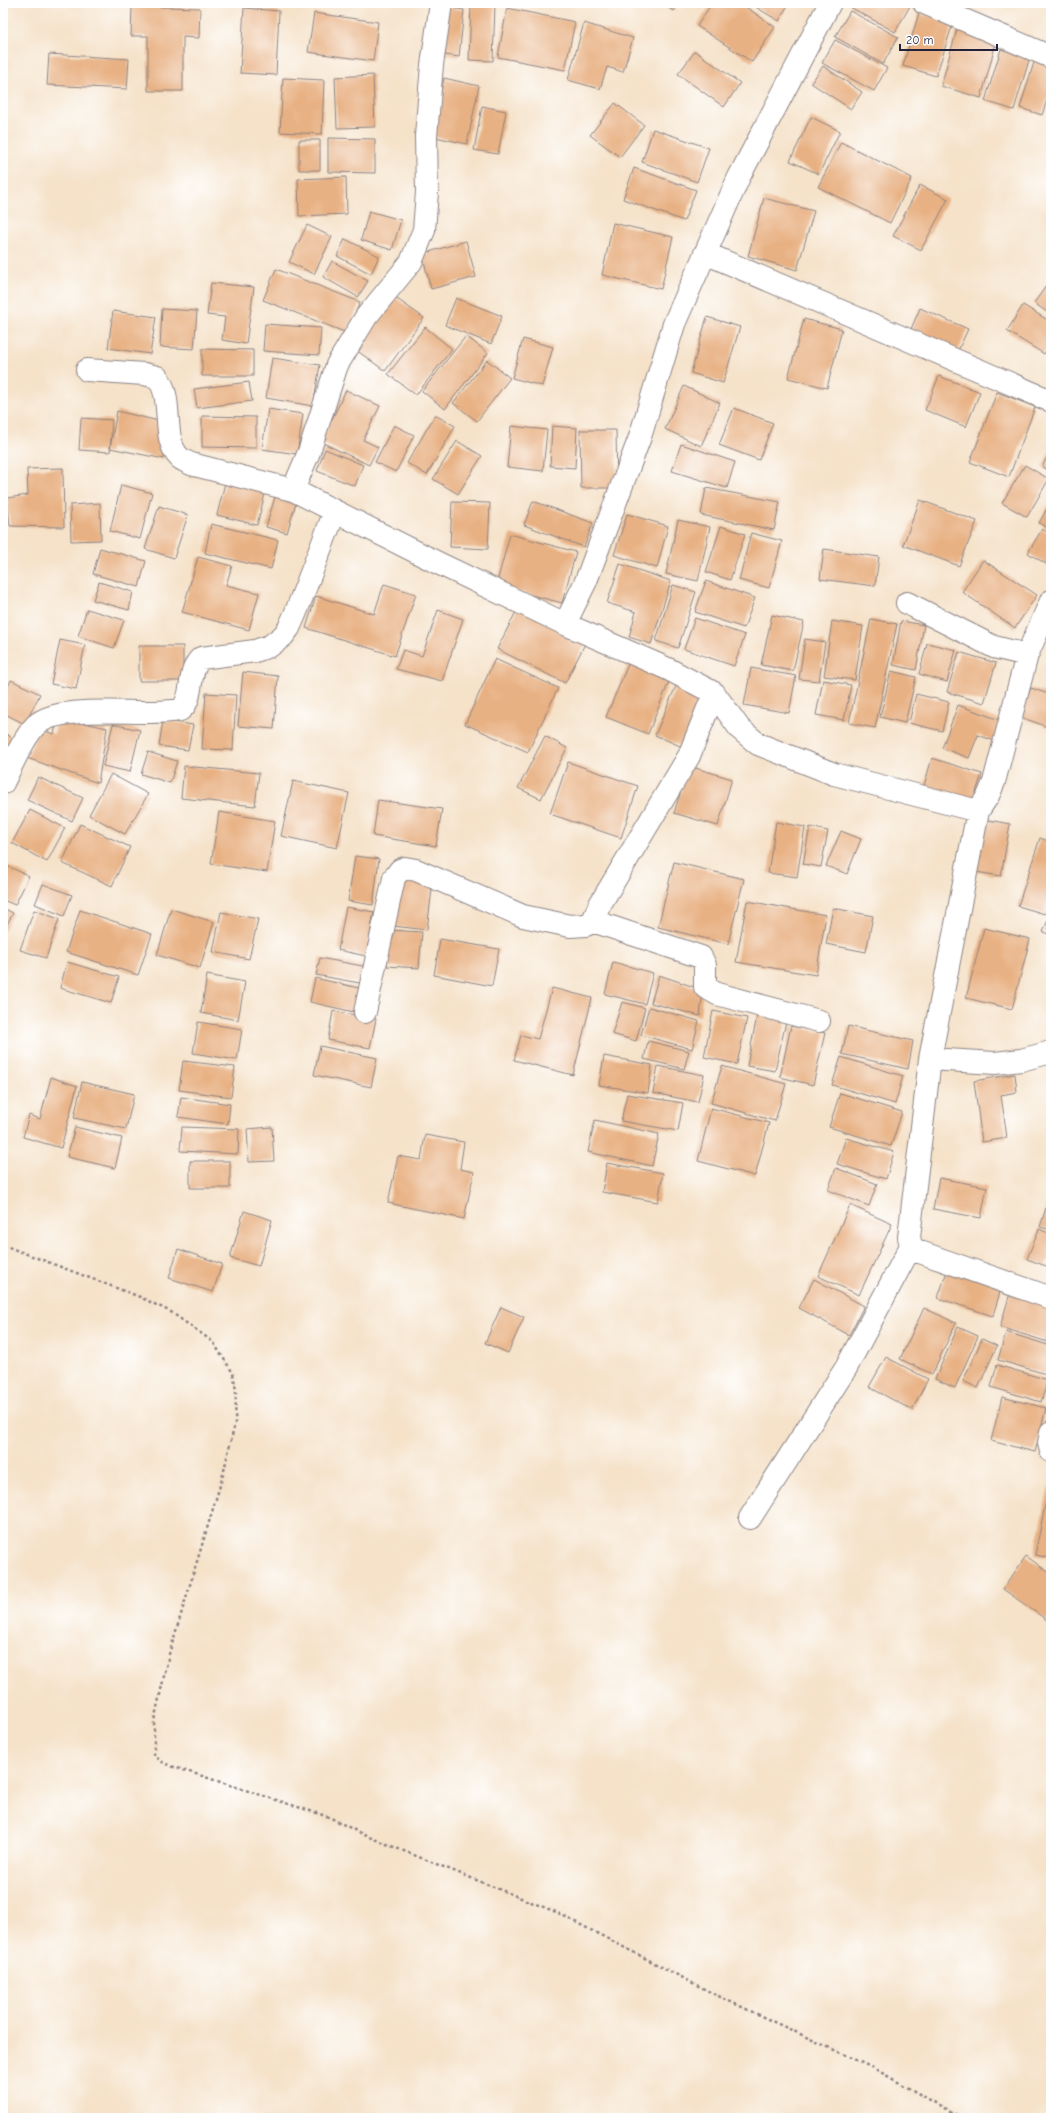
<svg xmlns="http://www.w3.org/2000/svg" width="1054" height="2121" font-family="'Comic Neue',sans-serif">
<rect width="100%" height="100%" fill="#fff"/>
<filter id="ink" filterUnits="userSpaceOnUse"><feTurbulence type="fractalNoise" baseFrequency=".025" numOctaves="2"/><feDisplacementMap in="SourceGraphic" scale="8" xChannelSelector="R" yChannelSelector="G"/><feConvolveMatrix kernelMatrix="1 2 1 2 8 2 1 2 1" color-interpolation-filters="sRGB"/></filter>
<filter id="wash" filterUnits="userSpaceOnUse"><feTurbulence type="fractalNoise" baseFrequency=".012" numOctaves="4" result="noise"/><feDisplacementMap in="SourceGraphic" scale="16" xChannelSelector="R" yChannelSelector="G"/><feGaussianBlur stdDeviation="0.9" result="paint"/><feColorMatrix in="noise" values="0 0 0 0 0 0 0 0 0 0 0 0 0 0 0 0 0 1.4 0 .05"/><feComposite in="paint" operator="in"/></filter>
<g filter="url(#wash)">
<rect width="100%" height="100%" fill="#f5e2c9"/>
<g id="blocks">
<!-- building -->
<path fill="#e8b183" d="M659 3H678L674 11Z
M712 3H740L775 27 752 62 697 26Z
M749 3H789L779 21Z
M853 3H904L910 6 895 32 850 7Z
M471 4H495L493 61 469 60Z
M132 6 200 8 199 38 183 37V91H148V36H131Z
M444 7 464 10 459 57 438 54Z
M244 8 279 11 276 75 240 73Z
M507 8 575 22 565 70 498 57Z
M850 11 898 37 883 64 835 37Z
M314 13 378 22 373 61 308 52Z
M919 13 953 23 936 76 903 66Z
M584 23 633 38 623 72 607 67 600 89 568 80Z
M957 29 997 39 981 98 941 86Z
M835 40 887 68 874 91 822 63Z
M1001 49 1030 57 1014 110 985 101Z
M695 51 740 83 724 107 678 74Z
M49 54 129 59 127 89 47 85Z
M1035 59 1051 64V88L1042 115 1020 108Z
M823 66 862 92 851 109 811 83Z
M373 75 375 127 337 128 335 77Z
M283 78 324 80 322 134 280 132Z
M444 78 479 86 467 144 431 136Z
M615 103 644 125 620 157 590 135Z
M482 106 506 111 498 154 474 150Z
M811 117 840 131 819 174 790 161Z
M653 129 709 148 697 182 642 162Z
M328 138 375 139V173L328 172Z
M299 140H320V170H299Z
M841 142 912 178 890 223 818 187Z
M634 168 696 190 684 221 623 199Z
M346 177 347 214 299 216 298 179Z
M920 185 948 199 921 250 893 236Z
M764 198 814 211 797 270 748 256Z
M369 211 401 220 392 250 361 240Z
M613 223 673 237 661 289 602 275Z
M307 225 332 237 314 274 289 262Z
M345 239 379 256 371 274 337 256Z
M466 241 476 277 431 289 422 254Z
M332 261 368 281 358 297 323 277Z
M276 269 360 302 347 333 263 300Z
M1051 279V315L1034 303Z
M211 283 254 287 246 344 222 340 225 317 207 315Z
M390 294 424 318 385 371 352 347Z
M456 298 502 316 491 344 445 325Z
M1023 305 1051 322V343L1044 354 1007 331Z
M920 308 968 329 955 357 908 336Z
M162 309 197 311 194 349 160 347Z
M113 311 156 317 150 354 108 348Z
M707 317 740 327 723 383 691 373Z
M804 319 842 329 827 388 788 378Z
M265 324 321 328 319 355 263 351Z
M425 327 452 349 416 395 388 374Z
M466 336 488 353 445 409 422 391Z
M523 339 553 347 542 386 512 378Z
M202 349 253 350V376H202Z
M272 358 320 365 313 406 266 398Z
M487 360 510 378 477 421 453 403Z
M939 376 980 392 966 427 925 410Z
M249 382 252 401 197 408 194 389Z
M684 386 720 403 701 446 665 429Z
M346 390 380 406 363 440 378 447 369 465 321 442Z
M997 392 1035 407 1009 477 970 462Z
M734 408 773 423 759 460 719 445Z
M268 409 303 414 297 454 262 449Z
M117 411 163 422 164 459 110 448Z
M435 415 455 426 427 475 407 463Z
M202 416 256 417V448L202 447Z
M81 418 112 420 110 452 79 450Z
M394 425 414 435 396 472 375 462Z
M511 426 547 430 543 471 507 467Z
M552 426 577 428 575 468 550 466Z
M580 430H616L617 488H581Z
M457 441 482 456 458 494 433 479Z
M681 444 735 462 727 488 672 471Z
M325 449 363 465 355 486 317 471Z
M1051 449V472L1042 467Z
M1025 465 1049 479 1027 517 1002 503Z
M63 468 64 527 10 526 7 498 28 495 27 469Z
M226 479 266 490 257 525 217 515Z
M121 485 152 493 140 539 110 531Z
M278 487 299 493 287 533 266 527Z
M706 488 780 502 774 530 701 515Z
M920 500 977 521 959 566 903 545Z
M533 501 593 523 584 547 524 525Z
M1051 501V530L1039 523Z
M452 502 490 503 488 549 450 547Z
M100 503 101 540 71 541 70 505Z
M159 506 188 515 174 558 145 549Z
M627 514 668 526 657 568 614 555Z
M678 520 710 527 698 581 666 574Z
M211 524 278 540 271 569 205 553Z
M721 526 745 534 730 580 706 572Z
M1042 529 1051 534V567L1028 553Z
M751 533 782 541 769 588 739 580Z
M510 534 576 552 562 603 496 586Z
M100 548 146 561 139 587 93 574Z
M824 549 879 557 875 586 820 579Z
M198 557 232 566 226 585 259 593 249 630 182 612Z
M983 560 1037 595 1015 628 962 592Z
M620 564 671 581 651 644 629 637 636 612 607 603Z
M706 581 755 598 744 628 695 612Z
M99 582 133 592 129 610 93 600Z
M384 584 416 594 395 656 306 628 316 596 374 614Z
M673 585 696 592 678 648 656 641Z
M519 606 587 640 565 683 497 649Z
M87 609 124 620 114 648 78 636Z
M438 610 463 619 442 681 396 669 403 650 422 656Z
M772 615 804 622 793 671 761 665Z
M695 618 745 635 734 666 684 649Z
M871 619 897 624 875 728 849 723Z
M832 621 863 626 855 680 824 676Z
M901 621 924 625 916 670 893 665Z
M805 639 825 642 819 681 799 679Z
M60 640 85 645 76 689 51 684Z
M927 643 956 650 947 682 919 674Z
M139 646H183V681H139Z
M959 652 996 663 984 703 947 692Z
M495 659 558 688 528 752 465 724Z
M629 662 670 679 648 734 606 717Z
M751 668 796 676 789 713 744 705Z
M891 671 916 677 905 723 880 717Z
M243 672 278 676 274 729 238 726Z
M679 679 712 693 689 750 655 735Z
M11 680 40 694 25 724 3 713V697Z
M823 680 851 685 844 720 816 715Z
M1031 688 1051 695V728L1020 717Z
M206 693 236 695 233 750 202 749Z
M916 694 949 702 942 731 909 723Z
M958 705 1008 723 1000 743 978 735 969 758 942 748Z
M58 717 107 728 98 783 27 758 38 729 54 734Z
M163 720 193 725 188 750 159 746Z
M113 724 140 730 130 772 103 766Z
M3 732 14 739 3 757Z
M545 736 567 748 541 799 518 788Z
M148 752 177 761 170 783 141 774Z
M932 758 982 774 972 804 923 789Z
M568 762 638 786 621 838 550 814Z
M184 766 259 773 255 806 181 798Z
M689 766 732 779 718 826 674 813Z
M111 774 148 794 125 834 89 815Z
M38 777 83 798 72 821 27 800Z
M293 781 349 793 337 848 281 836Z
M378 800 442 809 436 846 373 836Z
M30 810 65 828 47 862 12 843Z
M219 812 275 821 267 872 211 864Z
M978 818 1010 824 1001 876 969 871Z
M776 822 805 827 797 877 768 873Z
M80 824 130 847 112 886 62 863Z
M810 827 828 831 821 867 803 864Z
M841 831 861 839 847 874 826 866Z
M1040 838 1051 842V894L1045 914 1018 906Z
M355 856 379 859 373 905 348 901Z
M674 862 744 879 728 944 658 927Z
M3 864 29 876 15 905 3 900Z
M399 877 433 881 427 930 393 926Z
M43 884 72 895 64 916 35 904Z
M747 901 826 915 816 975 736 962Z
M346 907 374 912 366 956 338 950Z
M3 908 13 913 3 932Z
M833 908 873 916 866 952 826 944Z
M171 909 214 922 200 968 157 955Z
M34 910 59 919 46 958 20 950Z
M80 910 152 934 138 975 66 952Z
M221 912 258 919 249 959 213 952Z
M1051 913V935L1043 932Z
M984 928 1030 939 1012 1009 966 998Z
M390 930 422 932 419 968 387 966Z
M440 939 499 949 492 986 434 975Z
M320 958 368 967 365 984 316 975Z
M67 962 119 977 111 1003 60 988Z
M613 962 653 973 645 1004 605 994Z
M207 975 245 982 238 1020 201 1013Z
M659 975 703 990 700 1016 651 1003Z
M315 978 363 989 358 1013 310 1002Z
M552 988 592 998 573 1075 514 1060 521 1035 538 1039Z
M622 1002 645 1008 636 1041 612 1034Z
M649 1007 699 1021 692 1049 641 1035Z
M333 1011 376 1019 370 1048 328 1040Z
M713 1011 747 1018 737 1064 704 1057Z
M758 1011 787 1017 775 1071 747 1066Z
M198 1022 242 1029 237 1060 193 1053Z
M791 1026 825 1033 813 1085 780 1077Z
M848 1026 913 1041 908 1069 842 1054Z
M648 1041 689 1051 684 1069 644 1059Z
M320 1046 377 1058 371 1087 314 1075Z
M604 1056 652 1065 648 1093 599 1085Z
M841 1057 903 1076 895 1104 832 1085Z
M183 1061 235 1067 231 1097 179 1090Z
M658 1066 704 1075 698 1102 653 1093Z
M722 1066 786 1084 775 1121 711 1103Z
M1015 1074 1017 1092 1001 1095 1007 1138 982 1142 974 1081Z
M51 1077 77 1086 61 1148 23 1137 29 1115 40 1119Z
M82 1082 134 1094 126 1129 74 1118Z
M840 1093 902 1112 891 1146 829 1127Z
M627 1094 683 1103 678 1131 621 1121Z
M181 1097 230 1104 228 1124 178 1117Z
M711 1108 769 1123 755 1176 698 1161Z
M595 1120 659 1134 652 1166 588 1152Z
M75 1127 122 1138 115 1168 67 1157Z
M182 1127 239 1129 238 1154 180 1151Z
M272 1127 274 1161 249 1162 247 1129Z
M425 1135 464 1142 460 1169 474 1172 464 1219 388 1203 398 1156 421 1160Z
M846 1138 894 1152 886 1179 837 1164Z
M190 1161H230V1188H190Z
M607 1163 663 1173 658 1202 602 1192Z
M836 1168 877 1184 869 1206 828 1190Z
M939 1178 987 1187 981 1218 933 1209Z
M1051 1192V1230L1040 1227Z
M850 1205 892 1224 859 1295 818 1276Z
M244 1211 272 1220 259 1266 230 1258Z
M1039 1229 1051 1234V1254L1046 1266 1027 1259Z
M178 1249 222 1264 213 1292 169 1278Z
M948 1268 1002 1285 993 1316 938 1298Z
M814 1279 864 1306 849 1335 799 1308Z
M1011 1290 1051 1302V1343L1000 1327Z
M501 1307 524 1317 508 1353 485 1343Z
M924 1308 956 1323 932 1374 900 1359Z
M958 1327 978 1336 955 1388 935 1379Z
M1006 1332 1051 1346V1356L1046 1374 998 1360Z
M982 1339 997 1346 978 1388 963 1381Z
M886 1357 928 1379 912 1410 869 1387Z
M997 1365 1048 1380 1041 1402 991 1387Z
M1002 1397 1046 1408 1035 1452 991 1441Z
M1049 1486 1051 1487V1558L1035 1555Z
M1026 1556 1051 1574V1623L1003 1589Z"/>
</g>
</g>
<g filter="url(#ink)">
<use href="#blocks" fill-opacity="0" stroke="#8c8282" stroke-width="1"/>
<g fill="none" stroke-linecap="round" stroke-linejoin="round">
<defs>
<path id="minor" d="M924 3 1051 57
M705 253 1051 401
M87 370 144 374 157 377C175 398 160 439 180 458 182 460 187 462 191 464L293 490 438 563 565 624 668 669 714 693 740 729 758 744 834 774 978 811 930 1059 909 1237 911 1246 917 1251 1051 1298
M293 490 309 452 337 365 366 317 411 262 424 230 427 192 426 136 432 65 441 3
M907 603 994 647 1027 655
M565 624 586 581 640 437 674 324 739 177 830 3
M3 783C11 767 23 738 36 725 61 702 145 717 180 710 195 700 186 672 201 658L255 651 270 646 283 636 289 628 296 612 335 511
M978 811 988 796 994 782 1027 655 1051 601
M593 921 701 957 705 965V987L717 994 819 1021
M365 1012 394 878 400 870 405 868 416 870 523 916 570 926 586 925 593 921 599 906 689 756 714 693
M930 1059 995 1063 1021 1060 1051 1052
M1051 1432 1049 1443 1051 1451
M750 1518 846 1368 911 1246"/>
</defs>
<!-- minor casing -->
<use href="#minor" stroke="#8c8282" stroke-width="24"/>
<!-- path -->
<path stroke="#8c8282" stroke-width="2.5" stroke-dasharray="3 3" stroke-linecap="butt" d="M3 1245 140 1297 171 1312 213 1342 233 1373 236 1390 235 1423 222 1479 169 1654 154 1721V1754L160 1761 171 1766 329 1817 364 1835 556 1912 714 1994 875 2069 962 2118"/>
<!-- minor -->
<use href="#minor" stroke="#fff" stroke-width="22"/>
</g>
</g>
<!-- margin -->
<rect width="1054" height="2121" fill="none" stroke="#fff" stroke-width="16"/>
<!-- scale -->
<path d="M900 44v6h97v-6" fill="none" stroke="#22223b" stroke-width="2"/>
<text x="906" y="44" font-size="12" fill="#22223b" stroke="#ffffff" stroke-width="3" paint-order="stroke">20 m</text>
</svg>
